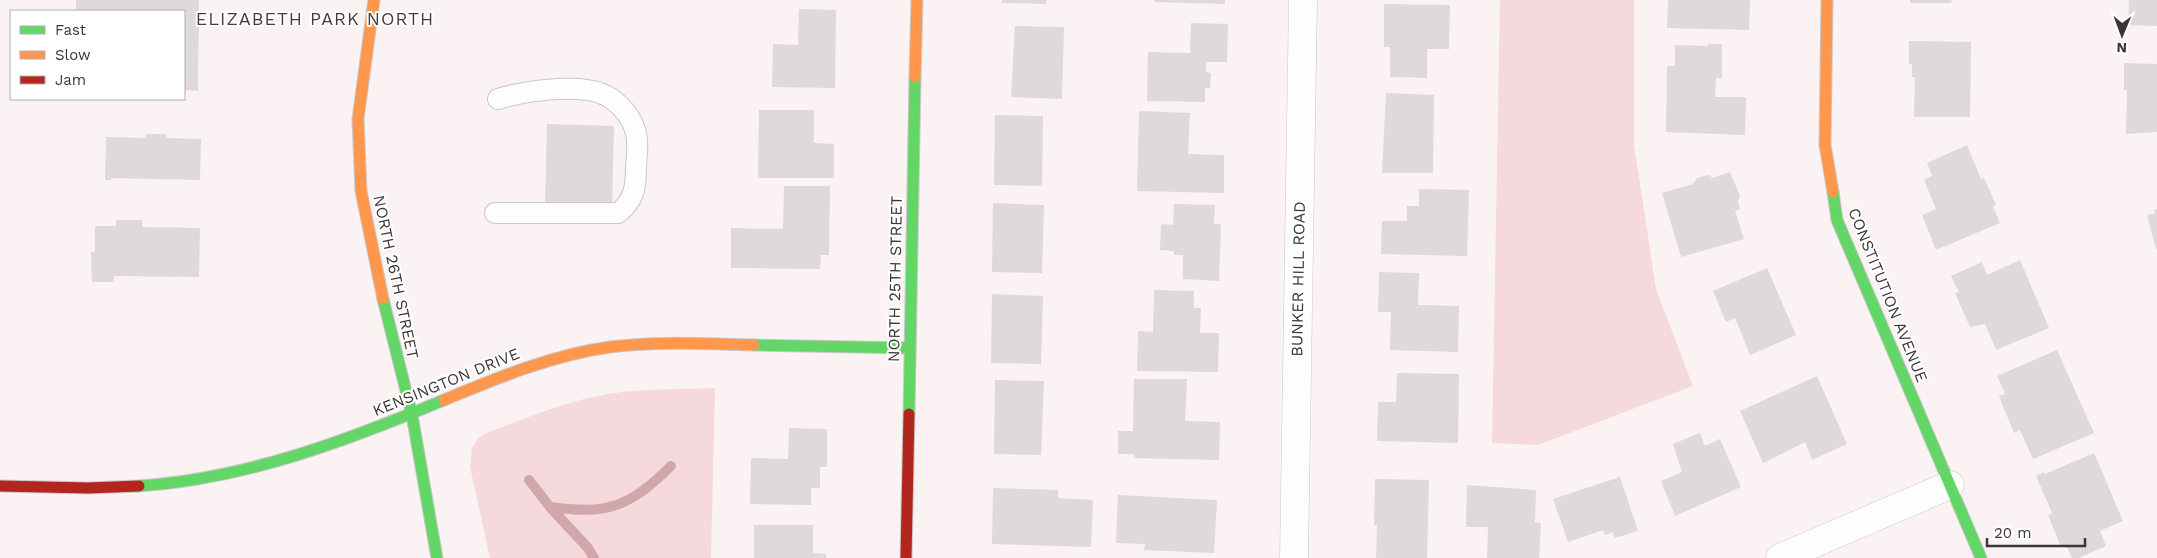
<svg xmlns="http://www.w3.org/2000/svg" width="2157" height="558" font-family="'Work Sans',sans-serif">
<rect width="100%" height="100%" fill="#faf2f3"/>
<!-- green -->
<path fill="#f6d9dc" d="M1500 0H1634V145L1656 289 1693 386 1538 445 1492 443Z
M715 388 711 558H490L470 467 472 448 478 438 486 433C530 417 575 397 622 392 653 389 684 389 715 388Z"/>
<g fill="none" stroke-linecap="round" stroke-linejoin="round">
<!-- stream -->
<path stroke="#d0a7ab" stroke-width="10" d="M529 480 550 507 588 548 594 558
M550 507C609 515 629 507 671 466"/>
</g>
<!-- building -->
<path fill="#dfd9da" d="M76 0H199L198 91 184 90V11H76Z
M1002 0H1046V4L1002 3Z
M1155 0H1225V4L1155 2Z
M1668 0H1750L1749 30 1667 28Z
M1910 0H1952L1951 3H1910Z
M2129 0H2157V26L2128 25Z
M1384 4 1450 5 1449 49H1427V78L1390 77V47H1384Z
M799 9 836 10 835 88 772 87 773 44 798 45Z
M1191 23 1228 24 1227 62H1206V72L1211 73 1210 88H1205V102L1147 101 1148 52 1190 53Z
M1015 26 1064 27 1062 99 1011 97Z
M1909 41 1971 42 1970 117H1914L1915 77H1912V64H1909Z
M1708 44H1722V78H1716L1715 97H1746L1745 135 1666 132 1667 66H1675V45L1708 46Z
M2124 63 2157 64V132L2126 134 2127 90H2124Z
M1386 93 1434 95 1433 173H1382Z
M759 110H814V143L834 144V178H758Z
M1139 111 1190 113 1188 154 1224 155V193L1137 191Z
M995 115 1043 116 1042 186 994 185Z
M547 124 614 126 612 208 545 206Z
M146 134H166V138L201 139 200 180 111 178V180H105L106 137 146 138Z
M1967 145 1981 179 1984 178 1996 205 1993 206 2000 223 1936 250 1922 215 1936 209 1924 180 1932 176 1927 163Z
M1730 172 1740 196 1738 201 1740 209 1735 211 1744 239 1681 257 1662 193 1693 184 1697 178 1708 175 1713 178Z
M784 186H830L829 255H821L820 269 731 268V228L783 229Z
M1419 189 1469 190 1467 256 1381 254 1382 221H1407V206H1419Z
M993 203 1044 205 1042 273 992 272Z
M1174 204 1215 205 1214 224H1221L1219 281 1183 279V255H1174V251L1160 250 1161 224 1173 225Z
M2157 209V249H2156L2147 215 2155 213 2154 210Z
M116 220H142V227L200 228 199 277 114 276V282H92L91 252H95V226H116Z
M2020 260 2049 328 1996 350 1985 324 1970 327 1955 293 1959 292 1951 276 1982 262 1987 275Z
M1767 268 1796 335 1750 355 1735 318 1726 322 1713 291Z
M1379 272 1419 273 1418 305 1459 306 1458 352 1390 350 1391 312H1378Z
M1154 290 1194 291V308H1201L1200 333H1219L1218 372 1137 371 1138 331 1153 332Z
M992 294 1043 296 1041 364 991 363Z
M2057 350 2094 433 2033 459 2020 430 2014 433 1999 396 2005 394 1997 376Z
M1397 373 1459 374 1458 443 1377 441 1378 402H1396Z
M1817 376 1847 444 1812 460 1805 442 1763 463 1740 411Z
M1134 379H1187L1185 421 1220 422 1219 460 1134 458V454H1118V431H1133Z
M995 380 1044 381 1041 455 994 454Z
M789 428 827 429V467H820V488H811V505L750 504 751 458 788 459Z
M1700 433 1705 446 1720 439 1741 487 1675 516 1661 481 1682 472 1673 444Z
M2094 453 2123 521 2100 531 2106 546 2079 558H2072L2066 545 2061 547 2048 515 2052 513 2036 476 2044 472 2045 474Z
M1620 477 1638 531 1615 538 1613 532 1605 535 1603 530 1568 542 1553 499Z
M1375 479 1429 480 1427 558H1376L1377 525H1374Z
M1467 485 1536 490 1535 522 1541 523 1539 558H1487L1488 527H1466Z
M993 488 1058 490V498L1093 500 1091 547 992 544Z
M1118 495 1217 500 1214 553 1144 550 1145 544 1116 543Z
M754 525H813V553L826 554V558H754Z"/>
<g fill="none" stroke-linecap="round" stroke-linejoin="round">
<defs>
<path id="lane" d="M495 213H618C635 200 636 186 636 166 637 153 639 139 634 127 629 113 615 98 600 93 575 84 523 91 498 99"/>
<path id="street" d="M1294 558 1303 0
M1780 558 1950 485"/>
<path id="fast" d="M1833 192 1837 220 1981 558
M383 299 412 415 437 558
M754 345 910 348
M909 414 915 77
M139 486C245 479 346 441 444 400"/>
<path id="slow" d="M374 0 358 119 361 191 383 299
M1827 0 1825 145 1833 192
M915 77 917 0
M444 400C497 378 552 355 610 347 658 341 706 344 754 345"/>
<path id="jam" d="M0 486 88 488 139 486
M906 558 909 414"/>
</defs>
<!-- lane casing -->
<use href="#lane" stroke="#cdc7c8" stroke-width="22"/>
<!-- street casing -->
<use href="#street" stroke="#cdc7c8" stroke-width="29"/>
<!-- fast casing -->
<use href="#fast" stroke="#cdc7c8" stroke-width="13"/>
<!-- slow casing -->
<use href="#slow" stroke="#cdc7c8" stroke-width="13"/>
<!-- jam casing -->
<use href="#jam" stroke="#cdc7c8" stroke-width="13"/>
<!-- lane -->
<use href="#lane" stroke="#fefdfd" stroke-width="20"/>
<!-- street -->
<use href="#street" stroke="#fefdfd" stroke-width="28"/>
<!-- fast -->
<use href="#fast" stroke="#63d668" stroke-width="11"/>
<!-- slow -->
<use href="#slow" stroke="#ff974d" stroke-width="11"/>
<!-- jam -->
<use href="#jam" stroke="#b3261e" stroke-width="11"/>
</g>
<g text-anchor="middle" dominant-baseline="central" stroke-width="4" stroke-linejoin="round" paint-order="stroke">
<!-- street labels -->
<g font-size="16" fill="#3b3636" stroke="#fff">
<text transform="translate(396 277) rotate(78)">NORTH 26TH STREET</text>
<text transform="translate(895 279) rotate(-89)">NORTH 25TH STREET</text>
<text transform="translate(1298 279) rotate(-89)">BUNKER HILL ROAD</text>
<text transform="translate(1888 295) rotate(68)">CONSTITUTION AVENUE</text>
<text transform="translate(446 382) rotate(-22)">KENSINGTON DRIVE</text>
</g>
<!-- neighbourhood labels -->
<g font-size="18" letter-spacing="1" fill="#473c3d" stroke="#fff">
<text x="315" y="18">ELIZABETH PARK NORTH</text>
</g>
</g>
<!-- legend -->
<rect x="10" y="10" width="175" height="90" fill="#ffffff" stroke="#b1afaf"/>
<rect x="20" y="26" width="25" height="8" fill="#63d668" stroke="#b1afaf"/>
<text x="55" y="35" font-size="15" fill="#3b3636">Fast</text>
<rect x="20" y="51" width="25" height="8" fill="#ff974d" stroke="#b1afaf"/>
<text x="55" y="60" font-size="15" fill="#3b3636">Slow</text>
<rect x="20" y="76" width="25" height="8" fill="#b3261e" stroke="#b1afaf"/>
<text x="55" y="85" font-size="15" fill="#3b3636">Jam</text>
<!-- north arrow -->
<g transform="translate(2122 35) rotate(181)" stroke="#ffffff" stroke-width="4" paint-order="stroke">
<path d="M0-4L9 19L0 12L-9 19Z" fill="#3b3636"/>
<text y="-8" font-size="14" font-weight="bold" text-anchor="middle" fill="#3b3636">N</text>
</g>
<!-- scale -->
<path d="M1987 538v8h98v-8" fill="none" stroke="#3b3636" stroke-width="2.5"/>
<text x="1994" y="538" font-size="15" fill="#3b3636" stroke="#ffffff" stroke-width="4" paint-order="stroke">20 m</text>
</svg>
